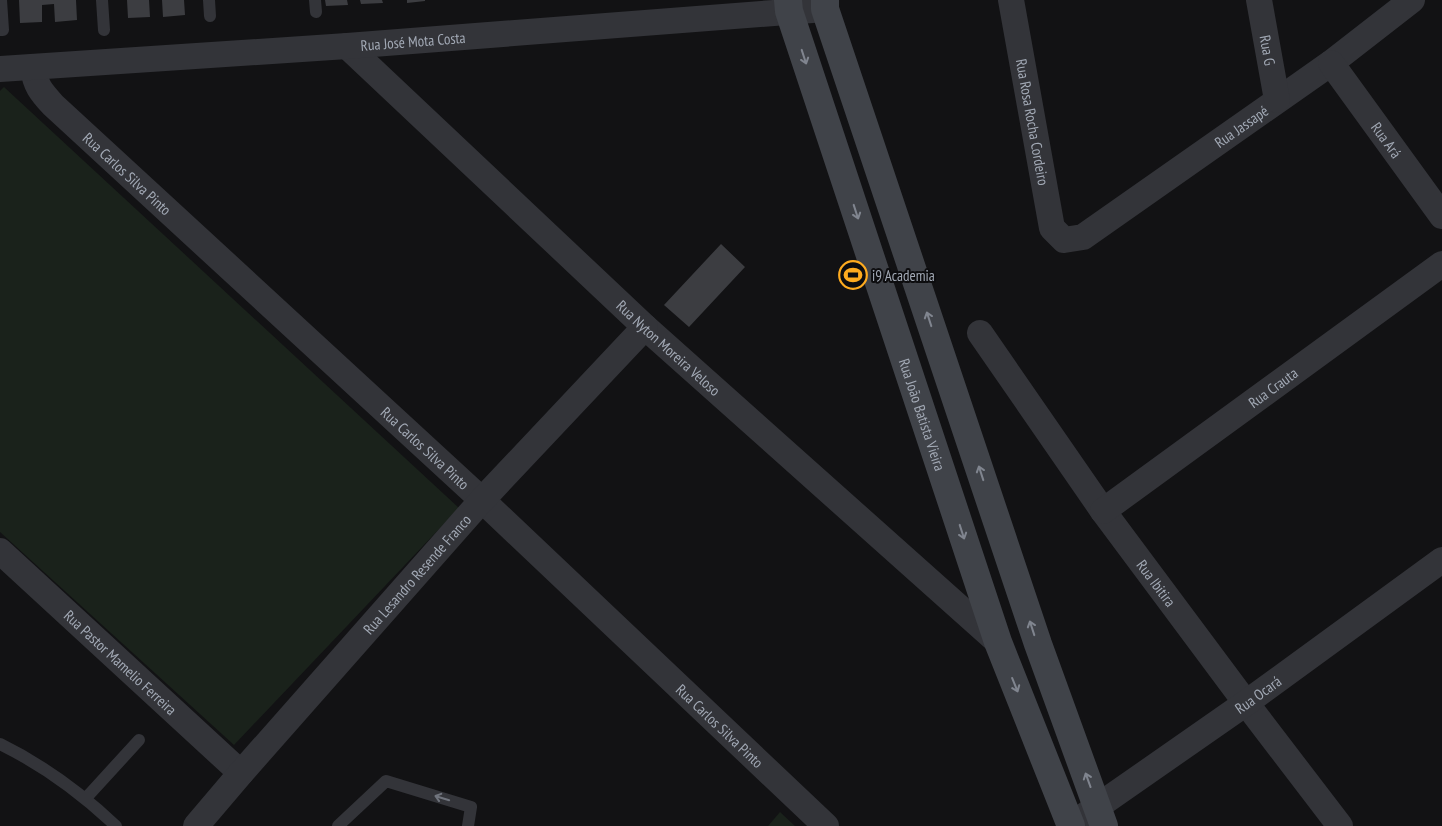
<svg xmlns="http://www.w3.org/2000/svg" width="1442" height="826" font-family="'PT Sans Narrow',sans-serif">
<rect width="100%" height="100%" fill="#121214"/>
<!-- green -->
<path fill="#1a221b" d="M4 87 459 508 234 745 0 532V91Z
M780 812 795 826H796H768Z"/>
<!-- building -->
<path fill="#3c3d41" d="M19 0H76L77 20 55 22 54 4 42 5V22L20 23Z
M127 0H149L150 17 128 18Z
M162 0H184L185 15 163 17Z
M325 0H347L348 5 326 6Z
M360 0H382L383 3 361 4Z
M407 0H425V1L407 3Z
M721 244 745 267 689 327 664 305Z"/>
<g fill="none" stroke-linecap="round" stroke-linejoin="round">
<!-- lane -->
<path stroke="#333439" stroke-width="12" d="M102 0 104 30
M209 0 210 16
M315 0 316 12
M0 30H3L1 0
M0 744C43 765 81 793 116 826
M86 798 139 740
M338 826 386 781 471 807 468 826"/>
<!-- street -->
<g stroke="#333439" stroke-width="26">
<path id="s1" d="M1011 0 1052 228 1064 240 1083 237 1331 63 1412 0"/>
<path id="s2" d="M1259 0 1277 100"/>
<path id="s3" d="M347 46 645 327 998 642"/>
<path id="s4" d="M1331 63 1442 216"/>
<path id="s5" d="M33 67C35 85 41 92 53 105L482 500 826 826"/>
<path id="s6" d="M0 69 347 46 825 9"/>
<path id="s7" d="M980 333 1103 511 1246 703 1340 826"/>
<path id="s8" d="M1103 511 1442 264"/>
<path id="s9" d="M0 551 241 773"/>
<path id="s10" d="M1071 825 1246 703 1442 560"/>
<path id="s11" d="M196 826 241 773 482 500 645 327"/>
</g>
<!-- secondary -->
<g stroke="#404349" stroke-width="28">
<path id="s12" d="M788 0 789 11 998 642 1071 826"/>
<path d="M825 0V9L1038 644 1104 826"/>
</g>
</g>
<!-- one-way arrows -->
<defs><path id="oneway-shaft" d="M-6 0H5M1.5-3L5.5 0L1.5 3" fill="none" stroke-width="1.6" stroke-linecap="round" stroke-linejoin="round" transform="scale(1.25)"/></defs>
<g stroke="#80858f">
<use href="#oneway-shaft" transform="translate(804 57) rotate(72)"/>
<use href="#oneway-shaft" transform="translate(856 212) rotate(72)"/>
<use href="#oneway-shaft" transform="translate(929 319) rotate(-108)"/>
<use href="#oneway-shaft" transform="translate(981 473) rotate(-108)"/>
<use href="#oneway-shaft" transform="translate(962 532) rotate(72)"/>
<use href="#oneway-shaft" transform="translate(1032 628) rotate(-108)"/>
<use href="#oneway-shaft" transform="translate(1015 685) rotate(68)"/>
<use href="#oneway-shaft" transform="translate(1088 780) rotate(-110)"/>
</g>
<use stroke="#70747d" href="#oneway-shaft" transform="translate(442 798) rotate(-163)"/>
<!-- icons -->
<defs>
<symbol id="stadium-ring" viewBox="-11 -11 22 22"><circle r="9.5" fill="#0d0d0f" stroke="#feab1f" stroke-width="1.5"/><path d="M0-5a6.5 5 0 1 0 0 10a6.5 5 0 1 0 0-10ZM-3.5-1.8h7v3.6h-7Z" fill="#feab1f"/></symbol>
</defs>
<g fill-rule="evenodd">
<use href="#stadium-ring" x="837" y="259" width="32" height="32"/>
</g>
<g text-anchor="middle" dominant-baseline="central" stroke-width="4" stroke-linejoin="round" paint-order="stroke">
<!-- street labels -->
<g font-size="15" fill="#a2a9b5" stroke="#0d0d0f">
<text stroke="none"><textPath href="#s6" startOffset="414">Rua José Mota Costa</textPath></text>
<text stroke="none"><textPath href="#s2" startOffset="51">Rua G</textPath></text>
<text stroke="none"><textPath href="#s1" startOffset="124">Rua Rosa Rocha Cordeiro</textPath></text>
<text stroke="none"><textPath href="#s1" startOffset="461">Rua Jassapé</textPath></text>
<text stroke="none"><textPath href="#s4" startOffset="95">Rua Ará</textPath></text>
<text stroke="none"><textPath href="#s5" startOffset="145">Rua Carlos Silva Pinto</textPath></text>
<text stroke="none"><textPath href="#s3" startOffset="441">Rua Nyton Moreira Veloso</textPath></text>
<text stroke="none"><textPath href="#s8" startOffset="210">Rua Crauta</textPath></text>
<text stroke="none"><textPath href="#s12" startOffset="436">Rua João Batista Vieira</textPath></text>
<text stroke="none"><textPath href="#s5" startOffset="550">Rua Carlos Silva Pinto</textPath></text>
<text stroke="none"><textPath href="#s11" startOffset="335">Rua Lesandro Resende Franco</textPath></text>
<text stroke="none"><textPath href="#s7" startOffset="306">Rua Ibitira</textPath></text>
<text stroke="none"><textPath href="#s9" startOffset="164">Rua Pastor Mamelio Ferreira</textPath></text>
<text stroke="none"><textPath href="#s10" startOffset="228">Rua Ocará</textPath></text>
<text stroke="none"><textPath href="#s5" startOffset="955">Rua Carlos Silva Pinto</textPath></text>
</g>
<!-- poi labels -->
<g font-size="15" fill="#a2a9b5" stroke="#0d0d0f" text-anchor="start">
<text x="872" y="275">i9 Academia</text>
</g>
</g>
</svg>
